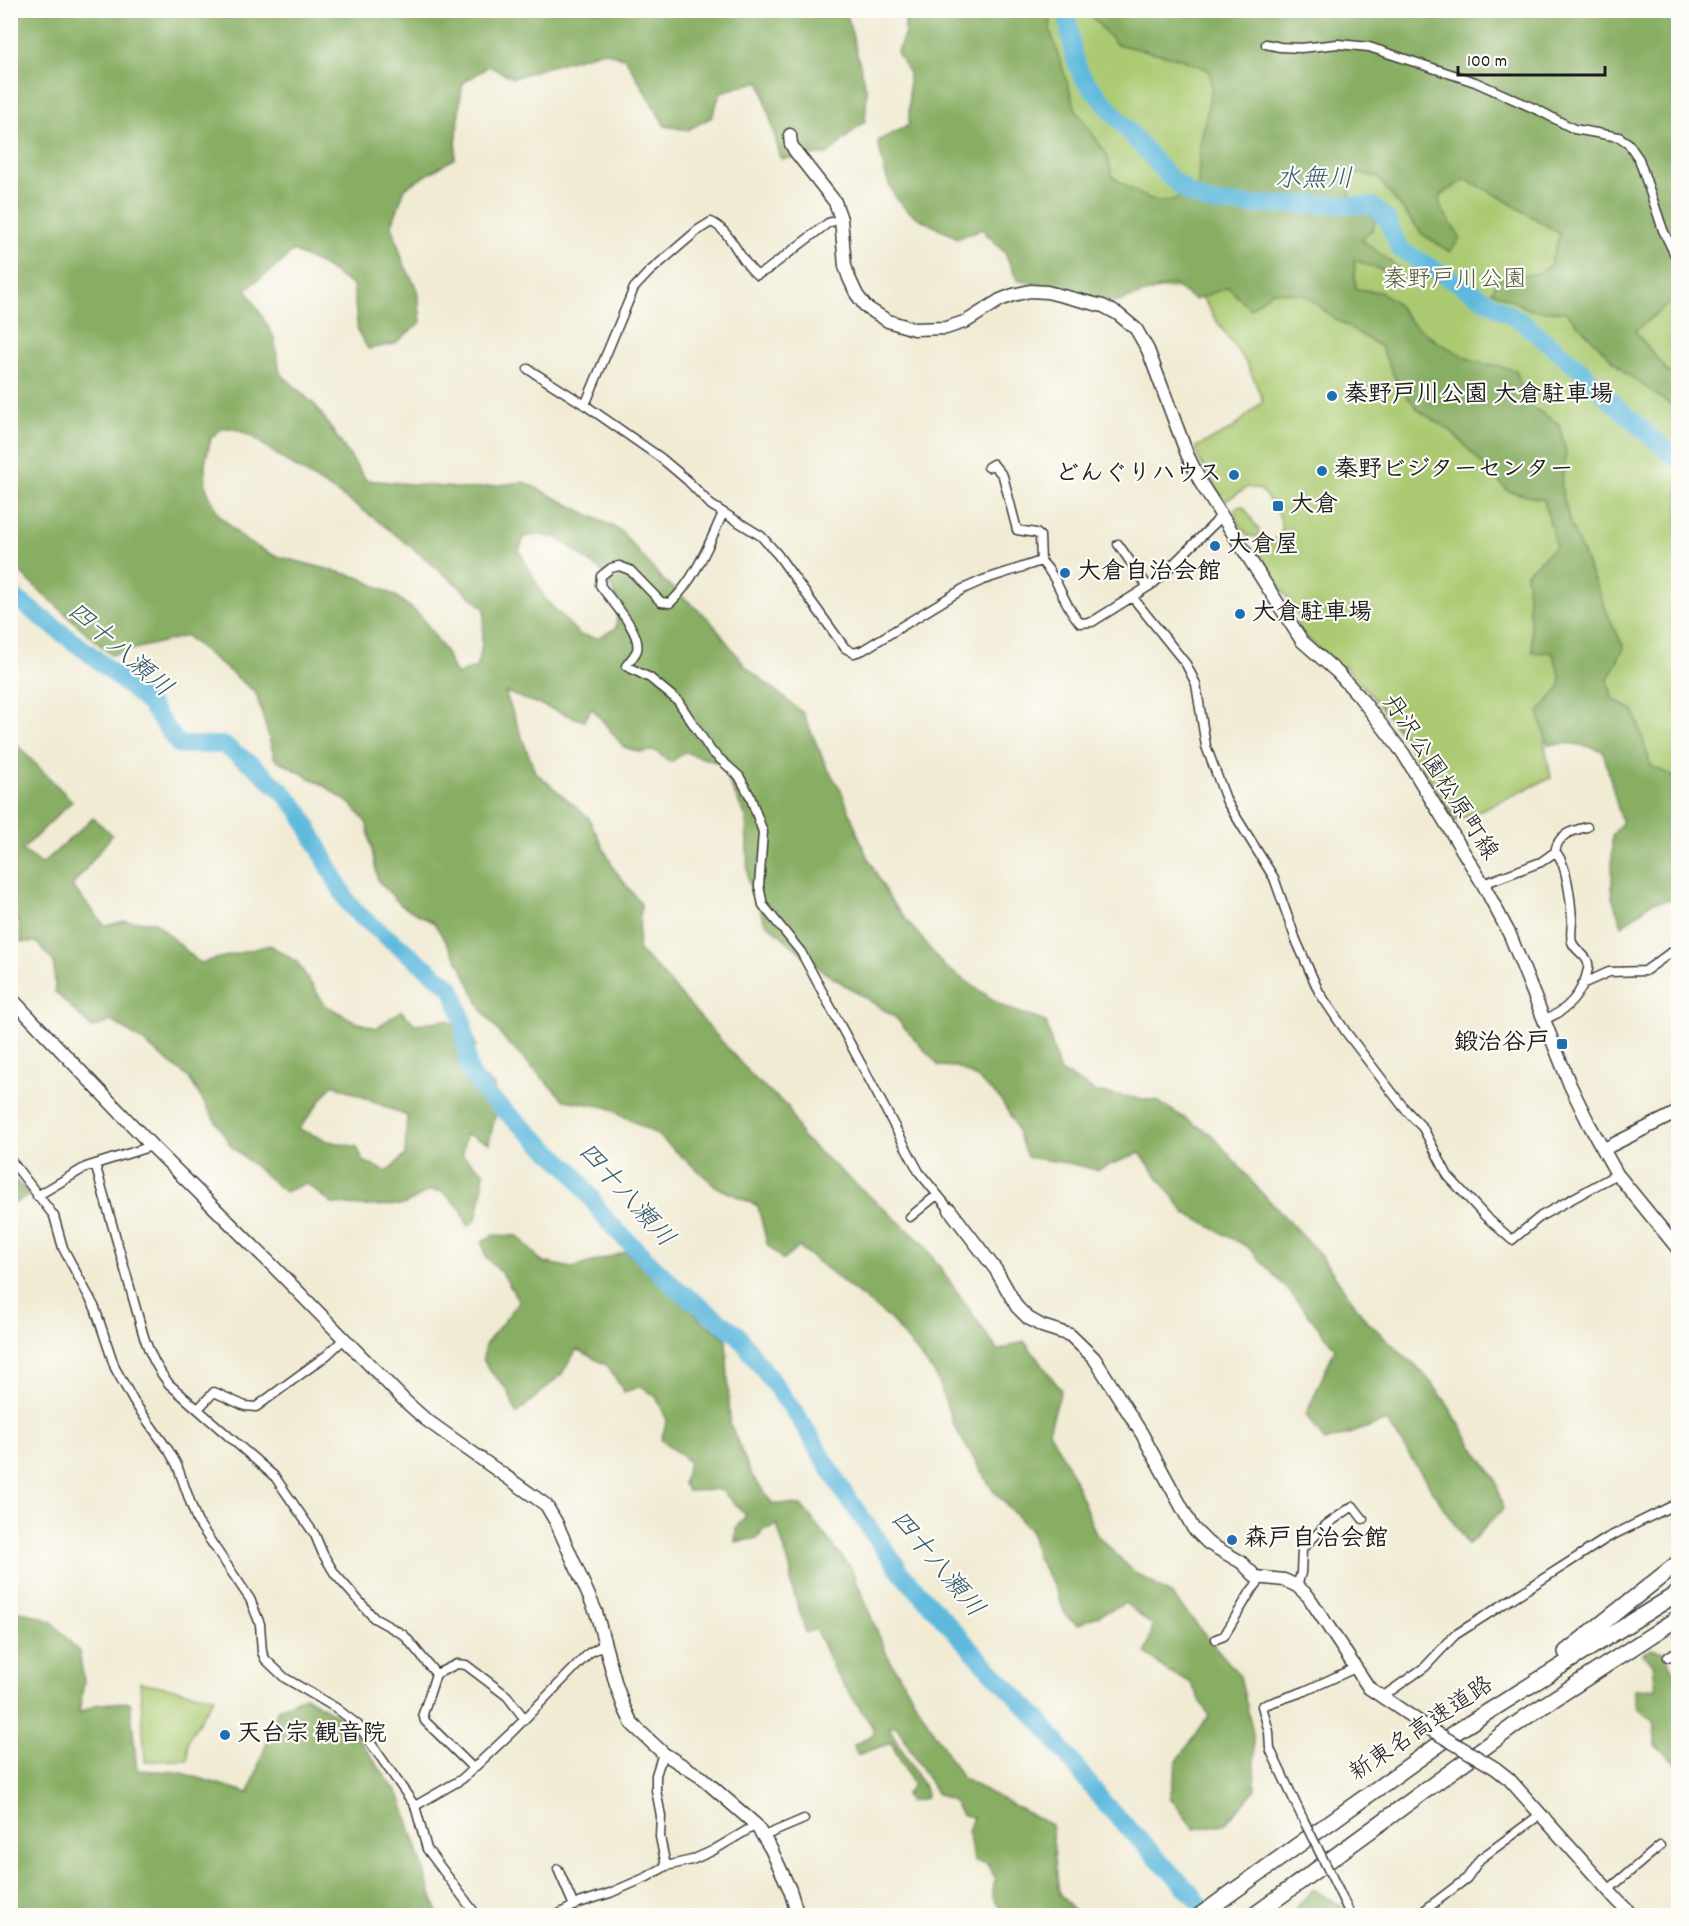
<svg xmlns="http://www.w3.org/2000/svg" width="1689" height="1926" font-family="Dekko,'Klee One',sans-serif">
<rect width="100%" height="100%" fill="#fdfcf7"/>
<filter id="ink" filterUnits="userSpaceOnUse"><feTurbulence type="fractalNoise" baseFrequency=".0167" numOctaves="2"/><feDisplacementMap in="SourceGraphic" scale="12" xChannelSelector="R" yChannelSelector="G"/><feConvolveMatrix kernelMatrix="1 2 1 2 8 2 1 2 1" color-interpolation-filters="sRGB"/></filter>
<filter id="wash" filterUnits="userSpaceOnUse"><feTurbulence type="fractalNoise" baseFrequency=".008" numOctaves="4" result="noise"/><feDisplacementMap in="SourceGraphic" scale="24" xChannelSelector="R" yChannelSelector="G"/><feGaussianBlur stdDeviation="1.35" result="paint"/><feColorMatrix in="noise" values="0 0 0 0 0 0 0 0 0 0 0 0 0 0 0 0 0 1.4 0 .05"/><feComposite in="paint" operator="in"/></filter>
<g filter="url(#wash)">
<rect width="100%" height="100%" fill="#f1ebd4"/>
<!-- green -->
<path fill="#abca72" stroke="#647347" stroke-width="1.5" d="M924 11H1678V881L1608 743 1557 738 1544 740 1551 778 1456 821 1400 732 1372 696 1344 666 1340 668 1306 637 1296 625 1301 620 1260 554 1266 545 1278 538C1289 520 1271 504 1261 490L1248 487 1224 502 1197 456 1196 447 1232 429 1263 401 1248 366 1214 317 1204 300 1195 291 1177 287 1094 298 1073 292Z
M1243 506 1259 530 1258 537 1248 536 1235 518V509L1237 507Z
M140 1682 214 1697 188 1740V1760L145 1761Z"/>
<!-- forest -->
<path fill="#88ae64" stroke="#526540" stroke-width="1.5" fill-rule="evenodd" d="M11 11H846L867 92 865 121 828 154 781 159 760 81 721 92 712 117 688 130 665 126 626 59 604 51 547 67 513 78 489 66 463 83 460 100 455 158 405 188 392 225 403 262 417 289 421 322 394 344 368 349 358 332 353 286 322 265 293 251 281 263 246 289 274 337 280 373 316 406 366 480 468 489 524 482 620 530 661 578 709 619 746 667 803 713 827 768 841 790 864 850 891 901 944 966 1004 1007 1046 1022 1059 1070 1096 1092 1157 1101 1212 1135 1260 1191 1318 1252 1366 1320 1424 1374 1444 1399 1474 1448 1495 1478 1503 1509 1468 1545 1387 1421 1325 1442 1306 1415 1335 1348 1290 1292 1248 1247 1185 1213 1140 1153 1097 1170 1068 1163 1027 1157 1013 1120 1000 1099 977 1078 957 1067 939 1066 894 1016 824 972 765 922 748 882 746 817 719 763 684 752 672 762 668 761 656 751 639 752 624 747 592 708 584 721 505 692 535 772 588 817 614 869 641 904 638 949 664 976 754 1078 788 1107 802 1137 923 1243 998 1351 1024 1341 1061 1390 1049 1431 1072 1474 1096 1534 1134 1572 1171 1594 1240 1676 1253 1733 1255 1790 1225 1824 1194 1829 1170 1797 1177 1761 1209 1716 1190 1682 1166 1670 1146 1653 1153 1626 1125 1603 1078 1625 1066 1616 1053 1584 1037 1558 1031 1532 992 1489 954 1426 935 1374 891 1320 799 1247 783 1260 767 1244 758 1206 717 1187 656 1134 607 1107 564 1100 506 1041 482 1010 459 962 434 923 402 906 378 881 367 824 353 806 323 785 275 759 256 693 186 636 111 655 18 571 11 567ZM223 428C249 428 265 448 286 461 316 480 347 498 375 519 413 547 449 578 485 609L481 652 476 667 456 675 445 651 421 616 397 597 358 577 273 555 246 541 219 515 206 488 205 463 211 438ZM539 535 558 538 605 574 618 601 616 628 598 638 580 635 545 599 519 550 525 536Z
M905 11H1051L1050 30 1076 110 1107 155 1113 177C1132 189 1155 209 1178 198 1185 195 1192 189 1198 185L1200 146 1212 87 1209 70 1178 58 1116 44 1087 11H1678V296L1635 331 1668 372 1678 373V410L1624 372 1566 312 1531 310 1492 291 1499 279 1538 273 1550 265 1560 234 1500 197 1466 179 1441 195 1440 206 1460 238 1450 252 1422 234 1377 177 1361 174 1349 175 1350 196 1375 220 1373 229 1361 239 1395 265 1401 272H1387L1354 260 1356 289 1380 292 1394 301 1411 322 1439 343 1473 361 1516 370 1527 404 1559 424 1566 451 1561 487 1570 523 1609 617 1624 648 1608 679 1612 698 1634 711 1651 766 1675 777 1678 790V898L1651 903 1622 926 1612 897V835L1622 824 1603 751C1584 745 1568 741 1548 745L1538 712C1564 684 1566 689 1552 652L1533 653 1526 573 1556 546 1544 500 1508 491 1450 430 1419 411 1398 385 1381 347 1337 320 1304 295 1273 291 1250 309 1228 287 1195 300 1172 284 1118 302 1017 280 1005 253 982 229 958 238C937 227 907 217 895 196 885 180 882 159 878 141L909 125V74L897 52 905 34Z
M11 739 72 801 22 850 42 864 93 818 112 835 72 886 105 926 125 921 155 922 200 963 270 945 297 962 325 1005 356 1022 376 1028 401 1011 415 1024 447 1020 472 1033 476 1046 463 1062 464 1072 483 1077 494 1086 496 1112 489 1143 466 1134 462 1155 484 1172 482 1192 476 1220 468 1226 461 1209 443 1192 431 1190 404 1205 363 1206 332 1204 306 1183 285 1192 231 1146 189 1078 142 1041 112 1021 92 1028 55 992 54 962 36 942H21L19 923 11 914ZM333 1084 407 1116 405 1155 387 1172 363 1161 357 1147 328 1141 299 1129Z
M10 1175 29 1195 11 1205H10Z
M494 1235 518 1236 542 1262 572 1268 626 1252 705 1323 726 1338 730 1423 751 1474 772 1503 801 1505 851 1568 887 1655 962 1778 1051 1825 1059 1893 1077 1915H999L1000 1907C990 1897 990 1891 996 1879L987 1864 974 1861 968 1832 973 1817 960 1814 954 1802 936 1793 896 1725 889 1728 927 1792 926 1798 909 1802 905 1795 913 1785 891 1743 857 1755 854 1745 874 1734 872 1726 835 1672 816 1629 806 1633 791 1584V1571L777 1525 763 1530 758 1538 735 1542 736 1528 746 1515 721 1490 688 1491 683 1484 689 1462 661 1440 667 1420 656 1397 641 1386 624 1392 608 1366 577 1349 561 1375 516 1414 508 1390 490 1371 483 1359 485 1345 519 1302 504 1276 485 1256 482 1241Z
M10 1608 51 1621 79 1652 84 1681 79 1713 98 1704 130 1702 137 1770 179 1772 249 1793 278 1709 305 1696 345 1720 401 1798 438 1915H11Z
M1651 1649 1664 1652 1678 1681V1765L1656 1746 1653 1721 1637 1707 1634 1690 1656 1689 1653 1664 1642 1654Z
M1313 1889 1346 1909 1351 1916H1289Z"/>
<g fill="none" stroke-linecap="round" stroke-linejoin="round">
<!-- river -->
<path stroke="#5fb9dd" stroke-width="18" d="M1066 10 1073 54 1082 77 1166 174 1190 194 1211 203 1250 205 1316 204 1373 206 1386 218 1400 249 1521 321 1582 371 1613 403 1678 460
M10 594 94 657 149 704 179 745H223L254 766 284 793 300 812 347 901 359 915 452 988 463 1021 468 1066 473 1078 488 1096 573 1172 607 1221 675 1287 738 1335 801 1421 846 1496 904 1576 980 1659 1041 1722 1104 1803 1191 1893 1209 1916"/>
</g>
</g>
<g filter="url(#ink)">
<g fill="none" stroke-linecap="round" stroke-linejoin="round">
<defs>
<path id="street" d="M1266 44 1280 47 1301 48 1338 44 1369 47 1475 82 1540 111 1574 129 1619 137 1628 143 1639 159 1663 230 1678 261
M841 219 828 223 768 269 757 275C739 261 731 230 711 222L698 230 649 272 634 288 585 405 661 458 687 480 711 505 761 536 778 555 845 648 854 653 863 650 963 589 983 580 1041 561
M528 369 585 405
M988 467 993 464 1003 476 1017 530 1036 533 1040 536 1041 561C1060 580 1062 603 1080 623L1092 622 1154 583 1215 523 1221 514
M723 513C709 544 695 580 670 603L661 602 630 570 619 566 611 568 601 576 600 585C610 600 642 632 637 650 635 656 629 661 626 666L650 678 678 701 711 751 739 776 750 796 763 832 759 886 763 905 801 952 919 1172 950 1210
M1118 544 1148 587
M1133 598 1186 664 1196 684 1206 746 1227 802 1274 878 1296 940 1319 992 1346 1032 1404 1108 1423 1128 1448 1176 1485 1216 1512 1240 1541 1216 1617 1174
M1483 884 1541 862 1555 852C1558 834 1571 831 1587 827
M1582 984 1609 972 1645 971 1670 953 1678 955
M1544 1019C1566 1013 1583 993 1588 969 1591 956 1576 953 1572 942 1570 936 1572 926 1572 919 1571 904 1567 861 1555 852
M10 1159 54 1216 63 1248 95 1308 115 1368 134 1402 169 1451 177 1465 197 1521 250 1599 260 1624 262 1652 265 1659 285 1678 336 1708 358 1725 415 1806 427 1849 477 1916
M95 1164 144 1337C150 1355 157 1369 169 1384L275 1477 315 1535 323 1554 335 1574 374 1618 404 1635 436 1674
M37 1196 86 1167 152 1146
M910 1217 937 1195
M198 1409 214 1392 245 1406 256 1407 327 1355 344 1339
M1297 1586 1301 1573 1302 1549 1326 1525 1353 1506 1363 1519
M1216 1639 1224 1636 1251 1591 1261 1579
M1668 1657 1678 1650
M436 1674 423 1714 425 1721 473 1768
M436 1674 457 1664 466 1665 507 1696 524 1718
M1382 1697 1425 1667 1455 1635 1607 1538 1678 1503
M663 1753 656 1775V1790L661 1816 660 1837 666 1866
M415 1806 462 1779 513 1731 589 1653 605 1644
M1303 1819 1270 1749 1269 1732 1262 1706 1305 1691 1355 1668
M764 1836 804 1819
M558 1869 574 1906
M1331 1875 1351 1916
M1608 1890 1660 1846
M555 1916 579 1903 610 1893 647 1877 666 1866 692 1860 712 1851 756 1825
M1417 1916 1467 1878 1480 1859 1541 1814"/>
<path id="secondary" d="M790 135 791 144 795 151 835 202 841 219 845 266 849 278 857 295 866 307 888 321 914 329 946 328 967 321 1000 300 1013 295 1030 291 1047 292 1103 306 1118 314 1136 329 1148 350 1187 454 1202 485 1302 641 1337 672 1359 696 1403 753 1483 884 1510 935 1570 1085 1589 1124 1617 1174 1678 1249
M10 997 152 1146 274 1267 405 1401 425 1419 546 1505 556 1522 596 1612 616 1685 624 1707 632 1724 663 1753 701 1777 756 1825 771 1849 790 1890 798 1916
M1604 1149 1678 1112
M950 1210 996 1270 1017 1307 1028 1318 1042 1326 1070 1335 1094 1358 1142 1434 1193 1528 1208 1543 1241 1562 1256 1577 1284 1580 1297 1586 1308 1596 1369 1688 1430 1729
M1495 1768 1509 1779 1617 1900 1633 1916"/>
<path id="highway" d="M1566 1652 1678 1563
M1199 1916 1459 1730 1678 1593
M1253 1916 1526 1717 1678 1618"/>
</defs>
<!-- street casing -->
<use href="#street" stroke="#3c3b38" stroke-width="11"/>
<!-- secondary casing -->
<use href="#secondary" stroke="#3c3b38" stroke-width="15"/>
<!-- highway casing -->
<use href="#highway" stroke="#3c3b38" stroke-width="18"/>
<!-- street -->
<use href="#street" stroke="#fff" stroke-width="8"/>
<!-- secondary -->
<use href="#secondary" stroke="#fff" stroke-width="12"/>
<!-- highway -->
<use href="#highway" stroke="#fff" stroke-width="15"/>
<defs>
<path id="street-bridge" d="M1303 1819 1331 1875"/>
<path id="secondary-bridge" d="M1430 1729 1495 1768"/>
</defs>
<!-- street-bridge casing -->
<use href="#street-bridge" stroke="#3c3b38" stroke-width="11" stroke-linecap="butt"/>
<!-- secondary-bridge casing -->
<use href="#secondary-bridge" stroke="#3c3b38" stroke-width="15" stroke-linecap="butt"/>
<!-- street-bridge -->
<use href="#street-bridge" stroke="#fff" stroke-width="8"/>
<!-- secondary-bridge -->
<use href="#secondary-bridge" stroke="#fff" stroke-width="12"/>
</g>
</g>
<!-- markers -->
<g fill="#1f6fb2" stroke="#fdfcf7" stroke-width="2">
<circle cx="1332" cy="396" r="6"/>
<circle cx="1322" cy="471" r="6"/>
<circle cx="1234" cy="475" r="6"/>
<rect x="1272" y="500" width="12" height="12" rx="3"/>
<circle cx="1215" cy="546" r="6"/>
<circle cx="1065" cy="573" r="6"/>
<circle cx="1240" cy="614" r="6"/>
<rect x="1556" y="1038" width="12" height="12" rx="3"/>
<circle cx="1232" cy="1540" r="6"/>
<circle cx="225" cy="1735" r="6"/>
</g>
<g text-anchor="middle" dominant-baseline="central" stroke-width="4.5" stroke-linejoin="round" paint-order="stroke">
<!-- park labels -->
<g font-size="24" fill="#4e593a" stroke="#fdfcf7">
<text x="1455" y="281">秦野戸川公園</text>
</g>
<!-- poi labels -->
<g font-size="24" font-weight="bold" fill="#1c1c1c" stroke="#fdfcf7" text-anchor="start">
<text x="1344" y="396">秦野戸川公園 大倉駐車場</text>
<text x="1334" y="471">秦野ビジターセンター</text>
<text x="1222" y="475" text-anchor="end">どんぐりハウス</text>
<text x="1290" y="506">大倉</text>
<text x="1227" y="546">大倉屋</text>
<text x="1077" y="573">大倉自治会館</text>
<text x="1252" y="614">大倉駐車場</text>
<text x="1550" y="1044" text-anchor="end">鍛治谷戸</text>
<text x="1244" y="1540">森戸自治会館</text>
<text x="237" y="1735">天台宗 観音院</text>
</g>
<!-- street labels -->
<g font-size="24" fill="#1c1c1c" stroke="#fdfcf7">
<text transform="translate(1439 778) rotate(57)">丹沢公園松原町線</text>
<text transform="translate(1422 1730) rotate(-34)">新東名高速道路</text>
</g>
<!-- water labels -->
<g font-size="26" font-style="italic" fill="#375b69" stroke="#fdfcf7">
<text x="1314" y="180">水無川</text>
<text transform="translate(119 651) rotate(41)">四十八瀬川</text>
<text transform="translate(625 1196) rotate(48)">四十八瀬川</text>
<text transform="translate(936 1565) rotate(50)">四十八瀬川</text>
</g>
</g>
<!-- margin -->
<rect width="1689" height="1926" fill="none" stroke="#fdfcf7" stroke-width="36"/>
<!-- scale -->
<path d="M1458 66v9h147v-9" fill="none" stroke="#1c1c1c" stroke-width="3"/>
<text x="1467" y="66" font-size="18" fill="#1c1c1c" stroke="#fdfcf7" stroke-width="4.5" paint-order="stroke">100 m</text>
</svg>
